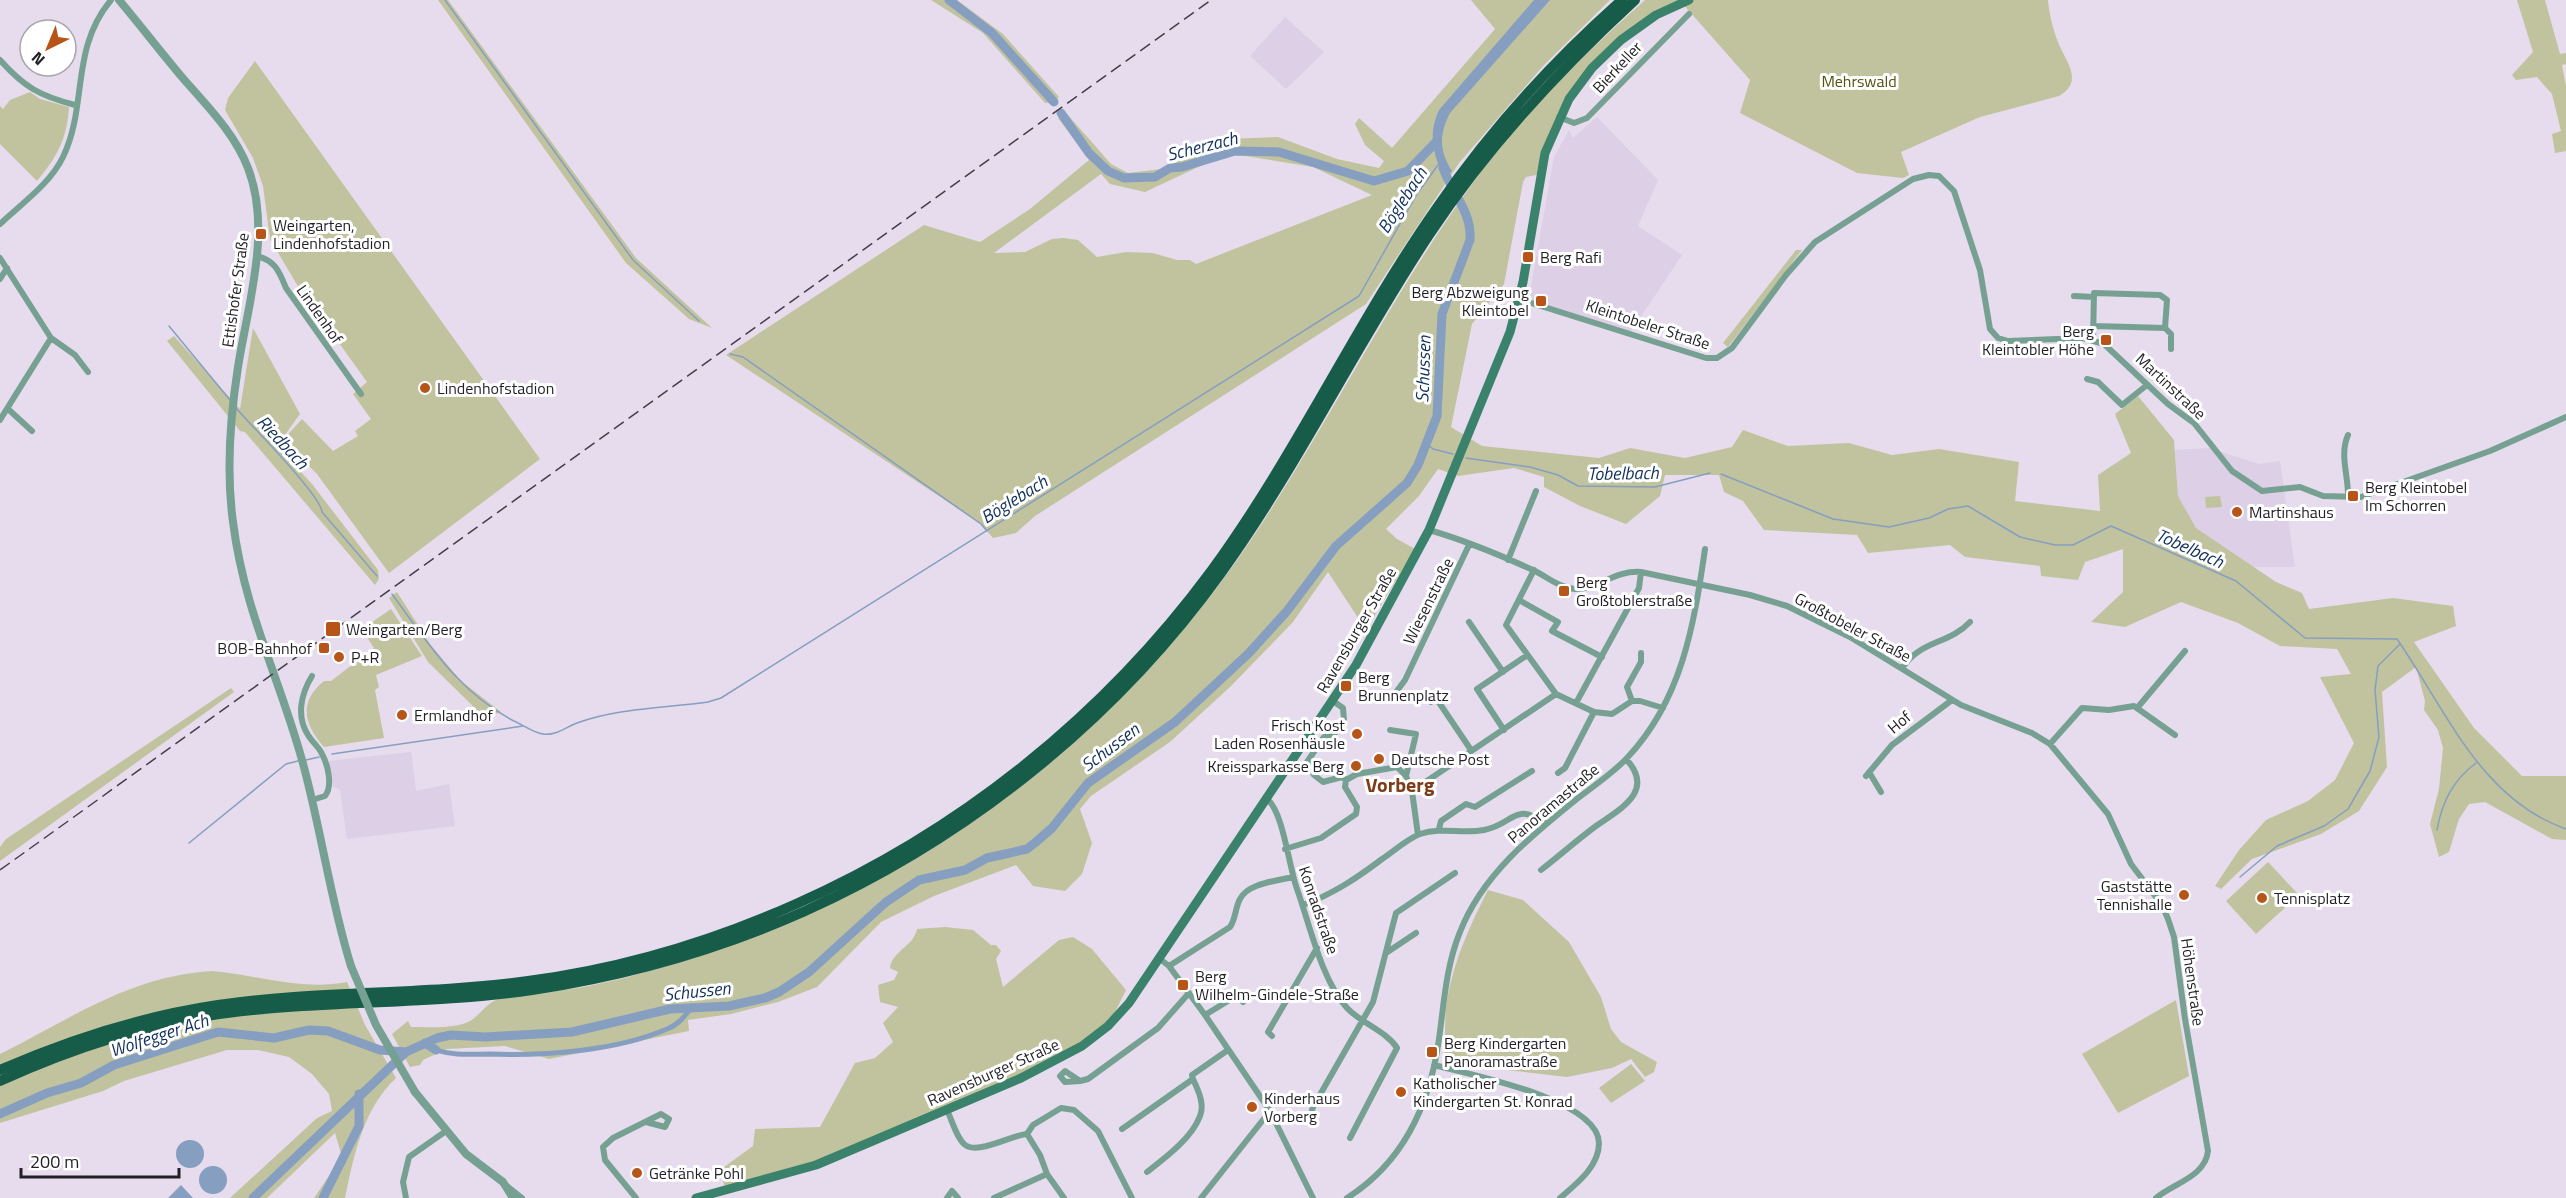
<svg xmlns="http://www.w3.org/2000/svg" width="2566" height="1198" font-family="'Titillium Web',sans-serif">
<rect width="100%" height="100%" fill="#e6dced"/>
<!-- built -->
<path fill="#dccfe6" d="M1285 17 1324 52 1286 89 1250 56Z
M1597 117 1658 180 1638 226 1682 255 1630 333 1538 304 1529 298 1554 157 1569 130 1573 138Z
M2209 448 2259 464 2280 461 2295 567H2253L2196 528 2178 496 2175 450Z
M411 752 416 791 449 784 455 826 347 839 340 790 333 786 329 761Z"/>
<!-- green -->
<path fill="#c0c39e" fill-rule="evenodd" d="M438 0H448L636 258 712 328 689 319 626 263Z
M931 0H957L1003 34 1059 97 1054 102 1045 103 983 33Z
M1471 0H1610L1543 66 1459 163 1366 304 1035 516 1016 533 993 538 981 524 726 355 924 225 980 242 1030 209 1089 160 1058 118 1067 114 1111 164 1128 173 1161 169 1228 139 1278 137 1337 159 1379 168 1384 161 1365 145 1355 124 1359 118 1392 148 1495 29ZM1233 154 1313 167 1372 195 1196 264 1190 260H1177L1153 253 1126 252 1097 257 1078 240 1064 238 1052 239 1025 252 994 253 1101 174 1110 184 1145 192 1211 161Z
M1645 0H2048C2049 13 2053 30 2058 42 2065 61 2085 81 2059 96L1980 117 1901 152 1909 175 1903 178 1857 173 1740 113 1750 80 1682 3 1638 26 1579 85 1541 174 1526 177 1523 182 1504 284 1472 324 1451 427 1482 446 1599 458 1630 448 1685 458 1732 447 1743 430 1788 446 1849 443 1892 455 1939 449 2019 462 2015 501 2100 511 2098 475 2131 453 2115 414 2138 396 2174 440 2178 496 2196 528 2276 582 2302 593 2309 609 2393 598 2453 606 2456 626 2414 642 2474 728 2522 776H2566V840L2552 839 2485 802 2469 804 2459 819 2449 852 2439 857 2430 824 2439 789 2443 748 2438 730 2424 710 2425 701 2416 667 2382 692 2387 767 2359 811 2321 834 2252 859 2221 889 2215 886 2239 850 2266 820 2308 801 2335 780 2354 743 2320 677 2351 674 2337 649 2280 646 2238 623 2181 602 2125 627 2091 622 2123 592V549L2085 562 2078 580 2041 576 2040 566 1965 557 1950 545 1868 553 1857 535 1764 530 1743 501 1724 492 1719 475H1665L1660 496 1626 524 1580 506 1544 487V477L1514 468 1458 476 1438 469 1419 496 1386 529 1397 539 1415 549 1366 630 1328 572 1293 622 1231 686 1170 742 1091 796 1080 809 1092 843 1082 874 1065 891 1033 886 1016 865 934 896 881 922 817 987 778 1002 731 1014 688 1020 689 1031 549 1059 505 1046 447 1049 423 1060 420 1065 410 1067 392 1034 408 1021 411 1027C428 1027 456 1029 470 1021 479 1016 486 1004 496 1000 511 995 552 992 571 989 604 984 637 975 669 965 913 896 1120 739 1259 528 1333 415 1393 293 1472 184 1521 115 1582 56 1645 0Z
M2517 0H2545L2560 54 2566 53V64L2562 65 2566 86V151L2555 153 2552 134 2561 131 2552 94 2537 77 2516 80 2512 75 2533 52Z
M255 61 540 459 389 573 317 474 283 440 302 419 333 451 358 436 355 431 371 419 353 394 367 382 296 283 270 239 263 186 253 158 225 110 228 98Z
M30 92 40 99 69 107C67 139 57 157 37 181L0 144V106L3 109 10 100Z
M1796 250H1802L1728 347 1723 343Z
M253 328 300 414 277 446 312 484 378 570 379 579 375 585 245 432 240 431 167 341 174 336 240 409Z
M2220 496 2222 507 2206 508 2205 497Z
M397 592 430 644 461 681 501 712 485 718 428 662 389 598Z
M391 609 422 656 376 675 379 687 375 690 384 738 324 747C304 724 298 702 324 681H331L374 648 362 629Z
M231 688 234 692 0 861V847L6 839Z
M2268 862 2299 895 2256 934 2226 901Z
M1488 890 1523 900 1569 942 1601 997 1611 1029 1621 1042 1657 1062 1654 1072 1645 1077 1631 1059 1612 1068 1567 1077 1449 1063 1444 1057C1446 1038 1444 1018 1447 1000 1454 960 1470 925 1488 890Z
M945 927 973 930 991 945H996L1001 951 996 959 1003 987 1059 940 1073 937 1092 949 1126 990 1108 1026 1082 1046 815 1165 725 1188 720 1170 753 1146 755 1129 820 1127 855 1063 875 1058 893 1042 883 1023 898 1007 880 1002 878 985 894 980 898 972 890 968C892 951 914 946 917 929Z
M213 971C257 975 302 991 347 982L365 1025 396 1078C363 1109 354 1155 345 1198H314L342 1157 335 1133 267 1198H230L317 1118 332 1111 329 1094 312 1074 289 1057 258 1050H227L124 1081 103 1091 0 1123V1054C73 1018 129 976 213 971Z
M2176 1000 2189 1076 2118 1113 2082 1054Z
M1631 1064 1645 1081 1611 1103 1599 1088Z"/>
<!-- water -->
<path fill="#869ec0" d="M1534 0H1550L1450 113C1439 134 1439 151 1452 171L1445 180C1434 156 1427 136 1439 110Z
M176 1154a14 14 0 1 1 28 0a14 14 0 1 1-28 0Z
M199 1180a14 14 0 1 1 28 0a14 14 0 1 1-28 0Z
M181 1185 193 1198H168Z"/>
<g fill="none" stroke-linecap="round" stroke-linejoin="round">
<!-- stream -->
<path stroke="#869ec0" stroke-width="1.5" d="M445 0 633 260 699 321
M169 326 230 400
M730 354 743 357 981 524 987 531
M236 408C252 427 321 495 322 512L377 576
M1427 444 1433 449 1453 454
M1466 458 1530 467 1558 475 1578 486 1655 487 1710 473
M1721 474 1833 519 1889 527 1929 518 1948 509 1968 506 2020 537 2055 545H2073L2111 526 2236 581 2305 638 2397 639C2445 708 2480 799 2566 829
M392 594C428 643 459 693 514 721 523 725 534 733 543 734 556 736 566 727 577 723 618 708 665 708 708 702L721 698 1359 296 1417 194 1438 165
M332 754 523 726
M306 760 319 757
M2437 830C2442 802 2453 780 2476 763
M189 843 286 764 298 761
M2240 877 2277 846 2324 826 2348 809 2370 771 2379 737 2375 690 2378 666 2400 644"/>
<!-- canal -->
<path stroke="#869ec0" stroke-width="5" d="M436 1050C454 1056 471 1054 490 1054 545 1056 616 1051 667 1029 678 1025 684 1017 691 1008"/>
<!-- river -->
<path stroke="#869ec0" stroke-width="9" d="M949 0 992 33 1054 102
M1061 113 1089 153 1108 171 1124 178 1155 177 1170 168 1182 167 1235 151 1279 152 1374 181 1408 171 1436 142
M425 1043 436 1050
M0 1114 47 1093 81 1083 114 1065 218 1032 274 1038 309 1030 328 1031 380 1050 406 1052
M253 1198 406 1052 437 1038 451 1035 485 1037 572 1032 670 1009 729 1006 765 998 779 992 809 972 886 902 919 880 965 870 987 858 1027 849 1036 842 1052 828 1088 783 1175 722 1249 653 1287 611 1336 546 1407 483 1418 465 1437 416 1442 314 1470 240C1472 212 1452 193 1443 168
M323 1198 359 1126V1094"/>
<!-- minor -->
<path stroke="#76a192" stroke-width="6" d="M0 60C24 87 40 96 75 105
M1559 117 1574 123 1587 118 1689 14
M0 224C21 204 50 184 63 157 88 105 70 49 111 0
M256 256C275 260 279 271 286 288L361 394
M0 258 51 338 75 355 88 372
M0 279 7 268
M2074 296 2094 297
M1519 299 1706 358H1717L1732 348 1786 275 1815 242 1913 179 1929 175 1939 176 1954 191 1980 270 1990 329 1998 338 2008 341 2083 338 2104 344 2168 404 2194 423 2232 471 2262 491 2300 487 2323 496 2361 497 2490 451 2566 417
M2165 328 2171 334V349
M2093 339 2094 293 2160 295 2167 300 2165 328 2094 326
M2087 379 2098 382 2122 405 2147 385
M8 409 32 431
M0 420 51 338
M2348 435C2339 455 2349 477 2348 498
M1429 530C1464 540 1500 555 1533 570 1546 576 1559 588 1575 589 1598 590 1614 570 1641 572L1750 595 1787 606 1850 637 1961 705 2032 733 2050 744 2108 814 2131 864 2162 905 2168 919 2174 937 2185 1019 2208 1151C2205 1177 2174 1183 2156 1198
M1508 560 1536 491
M1534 570 1506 625 1556 694 1594 712 1612 714 1632 701H1640L1663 708
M1519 600 1558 622 1552 631 1602 657
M1469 622 1503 672
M1902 668C1922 639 1948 645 1970 622
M312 676C301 694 296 716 308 735 312 742 319 747 322 754 328 765 333 786 325 796L312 800
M1391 699 1405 680 1469 545
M1333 701 1343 708 1344 720 1333 736 1324 737 1307 762 1314 775 1323 782 1342 777 1346 780 1357 774 1397 767 1406 776 1412 791
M1632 701 1627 687 1641 662V653
M1431 702 1436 698 1471 750
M1576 703 1639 588 1641 572
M2138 707 2185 651
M1390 730 1416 734 1406 776
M1504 730 1477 689 1526 656
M2050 744 2082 708 2109 710 2134 706 2175 735
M1869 772 1881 792
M1558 773 1565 768 1594 712
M1866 776 1892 745 1952 700
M1267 799C1283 811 1289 867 1297 889 1310 925 1321 979 1347 1008 1361 1023 1386 1031 1397 1048L1350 1138
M1439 829 1441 821 1466 804 1475 807 1532 771
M1418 835 1412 791 1556 694
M1285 849 1321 838 1356 814 1357 807 1345 787 1346 780
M1541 870C1559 856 1577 840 1596 826 1620 809 1656 791 1626 759
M1303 905C1333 894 1357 878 1382 859 1394 851 1407 839 1420 834 1442 827 1463 834 1484 830 1515 824 1513 801 1546 823
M1386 953 1416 933
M1160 959 1169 966 1205 1015 1270 1111 1313 1198
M1169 966 1230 927C1236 918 1235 908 1240 899 1248 883 1277 881 1293 877
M1205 1015 1236 996 1243 1002
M1272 1036 1268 1032 1317 948
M1434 1065C1468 1074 1598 1099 1599 1143 1599 1167 1576 1184 1560 1198
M1080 1081 1065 1082 1060 1076 1065 1071 1080 1081 1088 1079 1158 1028 1189 993
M947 1110C952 1120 956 1137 964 1144 976 1156 1011 1135 1027 1134
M1311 1113 1313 1107 1373 1002 1396 913 1455 873
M1122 1129 1193 1079 1192 1075 1228 1050
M1027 1134 1033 1125 1061 1108 1074 1110 1098 1131 1132 1198
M1027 1134 1040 1155 1047 1174 1064 1198
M1147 1172C1165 1158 1192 1138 1200 1116 1205 1104 1198 1090 1193 1079
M507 1186 522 1198
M406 1198 403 1182 409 1157 446 1131
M636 1198 605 1160 603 1147 613 1138 661 1114 669 1119 665 1127 646 1122
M947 1198 952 1191 958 1198
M994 1198 1047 1174
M1201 1198 1270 1111
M1347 1198C1404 1162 1430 1104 1439 1039 1444 1003 1446 966 1460 932 1482 875 1532 835 1578 798 1595 785 1613 773 1627 758 1682 700 1694 625 1705 549"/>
<!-- tertiary -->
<path stroke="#76a192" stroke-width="8" d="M119 0C140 25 160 51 181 76 206 105 234 132 248 168 272 230 248 304 238 367 230 418 226 471 233 522 244 610 279 677 302 760 321 828 330 899 351 966
M415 1092 466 1154 503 1182 513 1198"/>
<!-- secondary -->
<path stroke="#3b826c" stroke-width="9" d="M696 1198 816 1165 1021 1078 1082 1046 1108 1026 1129 1003 1356 665 1429 530 1510 332 1523 282 1545 153 1569 99 1592 68 1621 40 1656 15 1689 0"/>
<!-- trunk -->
<path stroke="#165c49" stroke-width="10" d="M0 1070C69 1040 143 1016 218 1005 321 990 425 995 528 981 620 969 711 942 796 904 961 831 1105 715 1212 570 1296 455 1355 325 1436 209 1489 132 1552 62 1622 0
M0 1081C70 1049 143 1025 219 1014 323 1000 428 1005 532 990 625 976 717 950 803 912 968 838 1115 720 1221 573 1298 466 1356 345 1429 235 1487 147 1558 71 1635 0"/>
<!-- rail -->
<path stroke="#433f47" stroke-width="1.5" stroke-dasharray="12 6" stroke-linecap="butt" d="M0 870 1211 0"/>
<!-- tertiary-bridge -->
<path stroke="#76a192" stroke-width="8" d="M351 966 376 1025 415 1092"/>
</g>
<!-- markers -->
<g fill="#b75518" stroke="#fff" stroke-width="2">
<rect x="255" y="228" width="12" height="12" rx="3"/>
<rect x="1522" y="251" width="12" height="12" rx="3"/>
<rect x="1535" y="295" width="12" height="12" rx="3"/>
<rect x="2100" y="334" width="12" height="12" rx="3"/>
<circle cx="425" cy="388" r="6"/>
<rect x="2347" y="490" width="12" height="12" rx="3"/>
<circle cx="2237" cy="512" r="6"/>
<rect x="1558" y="585" width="12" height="12" rx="3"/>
<rect x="325" y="621" width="16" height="16" rx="3"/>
<rect x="318" y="642" width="12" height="12" rx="3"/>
<circle cx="339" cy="657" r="6"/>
<rect x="1340" y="680" width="12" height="12" rx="3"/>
<circle cx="402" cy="715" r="6"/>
<circle cx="1357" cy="734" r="6"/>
<circle cx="1379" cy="759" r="6"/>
<circle cx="1356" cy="766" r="6"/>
<circle cx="2184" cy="895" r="6"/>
<circle cx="2262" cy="898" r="6"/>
<rect x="1177" y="979" width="12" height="12" rx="3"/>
<rect x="1426" y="1046" width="12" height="12" rx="3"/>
<circle cx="1401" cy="1092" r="6"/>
<circle cx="1252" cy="1107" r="6"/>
<circle cx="637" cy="1173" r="6"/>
</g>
<g text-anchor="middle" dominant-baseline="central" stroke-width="6" stroke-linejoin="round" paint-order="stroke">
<!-- street labels -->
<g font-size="16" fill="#221f25" stroke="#fff">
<text transform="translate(1617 67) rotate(-47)">Bierkeller</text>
<text transform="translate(235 290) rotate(-82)">Ettishofer Straße</text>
<text transform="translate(320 314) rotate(55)">Lindenhof</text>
<text transform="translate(1648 324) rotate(18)">Kleintobeler Straße</text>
<text transform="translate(2171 386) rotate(43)">Martinstraße</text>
<text transform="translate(1428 601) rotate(-64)">Wiesenstraße</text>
<text transform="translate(1853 627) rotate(28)">Großtobeler Straße</text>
<text transform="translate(1356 630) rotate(-60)">Ravensburger Straße</text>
<text transform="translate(1899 722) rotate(-40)">Hof</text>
<text transform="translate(1553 803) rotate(-40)">Panoramastraße</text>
<text transform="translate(1319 910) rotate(71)">Konradstraße</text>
<text transform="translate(2193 982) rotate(82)">Höhenstraße</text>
<text transform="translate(993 1072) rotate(-24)">Ravensburger Straße</text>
</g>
<!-- park labels -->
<g font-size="16" fill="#525410" stroke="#fff">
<text x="1859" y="81">Mehrswald</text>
</g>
<!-- poi labels -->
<g font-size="16" fill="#221f25" stroke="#fff" text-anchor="start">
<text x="273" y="225">Weingarten,<tspan x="273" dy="18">Lindenhofstadion</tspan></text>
<text x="1540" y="257">Berg Rafi</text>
<text x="1529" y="292" text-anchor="end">Berg Abzweigung<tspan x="1529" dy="18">Kleintobel</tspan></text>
<text x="2094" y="331" text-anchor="end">Berg<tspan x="2094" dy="18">Kleintobler Höhe</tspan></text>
<text x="437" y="388">Lindenhofstadion</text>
<text x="2365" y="487">Berg Kleintobel<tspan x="2365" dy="18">Im Schorren</tspan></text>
<text x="2249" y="512">Martinshaus</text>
<text x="1576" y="582">Berg<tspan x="1576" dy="18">Großtoblerstraße</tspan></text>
<text x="346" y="629">Weingarten/Berg</text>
<text x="312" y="648" text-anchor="end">BOB-Bahnhof</text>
<text x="351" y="657">P+R</text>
<text x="1358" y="677">Berg<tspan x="1358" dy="18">Brunnenplatz</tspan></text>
<text x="414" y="715">Ermlandhof</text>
<text x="1345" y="725" text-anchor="end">Frisch Kost<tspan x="1345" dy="18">Laden Rosenhäusle</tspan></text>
<text x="1391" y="759">Deutsche Post</text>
<text x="1344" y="766" text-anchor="end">Kreissparkasse Berg</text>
<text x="2172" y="886" text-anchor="end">Gaststätte<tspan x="2172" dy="18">Tennishalle</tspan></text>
<text x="2274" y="898">Tennisplatz</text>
<text x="1195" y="976">Berg<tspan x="1195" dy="18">Wilhelm-Gindele-Straße</tspan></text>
<text x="1444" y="1043">Berg Kindergarten<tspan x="1444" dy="18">Panoramastraße</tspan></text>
<text x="1413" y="1083">Katholischer<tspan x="1413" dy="18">Kindergarten St. Konrad</tspan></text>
<text x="1264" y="1098">Kinderhaus<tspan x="1264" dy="18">Vorberg</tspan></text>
<text x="649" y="1173">Getränke Pohl</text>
</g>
<!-- water labels -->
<g font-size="18" font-style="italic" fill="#10305b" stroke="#fff">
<text transform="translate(1202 146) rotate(-14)">Scherzach</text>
<text transform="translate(1402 200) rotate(-57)">Böglebach</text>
<text transform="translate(1423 369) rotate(-88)">Schussen</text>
<text transform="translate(283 442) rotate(47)">Riedbach</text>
<text transform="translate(1623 473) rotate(-1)">Tobelbach</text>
<text transform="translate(1014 499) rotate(-32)">Böglebach</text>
<text transform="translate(2190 548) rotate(24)">Tobelbach</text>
<text transform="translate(1110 747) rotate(-37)">Schussen</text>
<text transform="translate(697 991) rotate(-6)">Schussen</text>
<text transform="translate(159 1035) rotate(-18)">Wolfegger Ach</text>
</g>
<!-- quarter labels -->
<g font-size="20" font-weight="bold" fill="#7c3d19" stroke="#fff">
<text x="1400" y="784">Vorberg</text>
</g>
</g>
<!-- north arrow -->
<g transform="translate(48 48) rotate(223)"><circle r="28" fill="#ffffff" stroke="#a7a5a8" stroke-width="1.5"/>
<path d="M0-4.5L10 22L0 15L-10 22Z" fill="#b75518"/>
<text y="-9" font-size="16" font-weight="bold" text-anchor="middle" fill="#221f25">N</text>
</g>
<!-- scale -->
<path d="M21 1168v9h158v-9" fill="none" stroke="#221f25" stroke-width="3"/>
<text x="30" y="1168" font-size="18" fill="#221f25" stroke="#ffffff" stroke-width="4.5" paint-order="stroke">200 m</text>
</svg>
